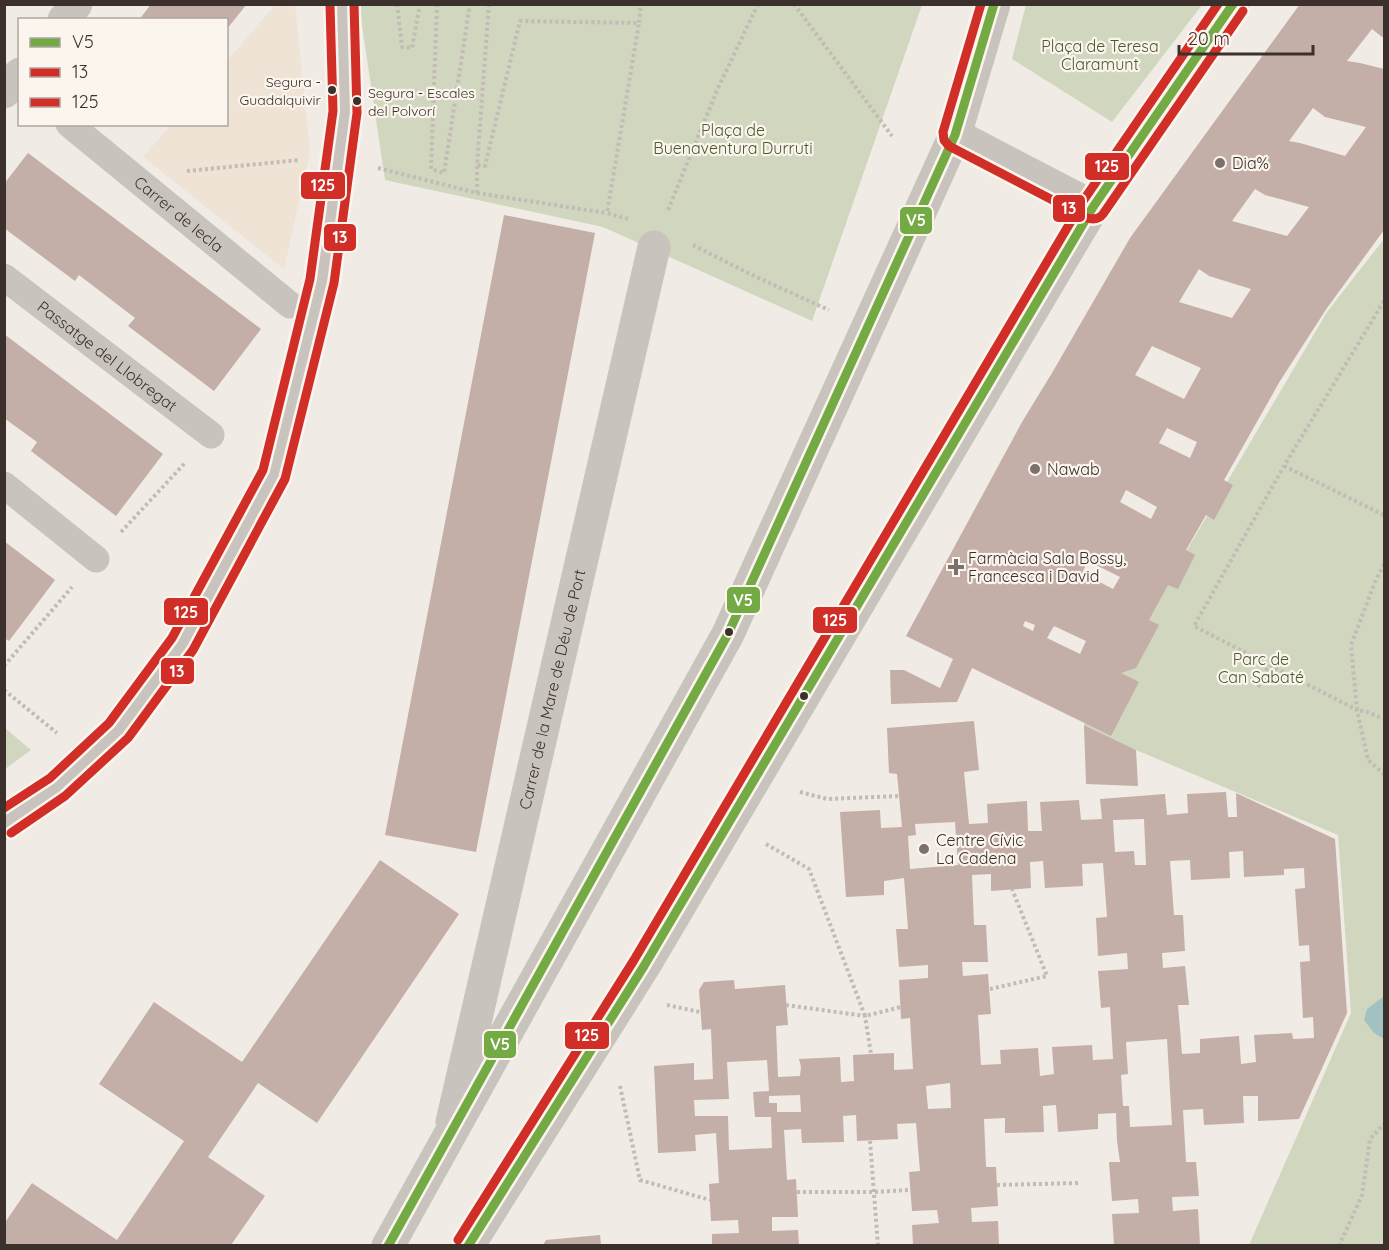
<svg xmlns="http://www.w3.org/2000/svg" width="1389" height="1250" font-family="Quicksand,sans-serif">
<rect width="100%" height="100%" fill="#f0ebe5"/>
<!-- green -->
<path fill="#d1d6bf" d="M359 5H922L812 321 603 227 385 180Z
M1026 5V4L1202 5 1112 122 1012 59Z
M1384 239V1245H1249L1351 1013 1338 835 1136 750 1084 725 1327 312Z
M5 728 31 750 5 769H4Z"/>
<!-- plaza -->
<path fill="#eee3d5" d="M275 5H295L310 153 284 269 143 157 171 125 226 124 227 61Z"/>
<!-- water -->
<path fill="#a1c2c1" d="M1384 996V1039L1374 1033 1364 1020 1367 1009Z"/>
<!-- building -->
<path fill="#c3afa7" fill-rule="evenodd" d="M151 4H247L226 30V20H139Z
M1300 4H1384V37H1382L1372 29 1347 61 1360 63 1384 69V230L1327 308 1280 381 1224 480 1233 485 1214 520 1206 515 1186 550 1195 555 1178 589 1168 585 1149 620 1159 625 1136 668 1121 673 1139 682 1111 736 972 668 957 702 891 704 890 670H904L940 688 953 659 906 636 1022 422 1052 373 1130 238ZM1313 108 1325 117 1366 127 1345 156 1300 143 1289 141ZM1255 189 1265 195 1309 207 1287 236 1232 221ZM1199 269 1209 276 1251 289 1232 318 1179 302ZM1152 346 1201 368 1184 399 1135 375ZM1167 428 1197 442 1190 458 1159 443ZM1126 490 1157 507 1151 519 1120 502ZM1088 561 1120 577 1113 589 1082 573ZM1025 621 1035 625 1033 631 1023 626ZM1054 626 1086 641 1080 654 1047 638Z
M28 153 261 329 214 391 128 326 135 318 79 275 75 281 4 228V184Z
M504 215 595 233 476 852 385 835Z
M4 334 163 454 116 516 31 451 37 442 4 418Z
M4 541 55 580 9 641 4 638Z
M974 721 979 770 964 772 969 824 988 823 987 804 1027 801 1028 831H1042L1040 802 1079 800 1081 820 1102 819 1100 799 1165 794 1167 815 1188 813 1187 794 1226 792 1228 817H1237L1236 793 1335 839 1347 1013 1299 1119 1258 1121V1096H1243L1244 1123 1204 1125 1203 1109 1183 1110 1186 1162H1196L1199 1196 1172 1197 1173 1211 1198 1209 1200 1245H1114L1112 1214 1139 1213 1138 1199 1112 1201 1109 1162H1120L1117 1141 1116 1113 1098 1114V1129L1058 1132 1056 1105 1043 1106 1044 1132 1005 1133V1118L984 1119 986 1167H996L998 1206 971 1208 972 1222 998 1221 999 1245H913L912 1225 939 1223 937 1210 912 1211 909 1172 920 1171 916 1123 897 1124 898 1139 857 1141 856 1115 843 1116 844 1142 802 1143 801 1129 784 1130 787 1180 796 1179 798 1217H772V1231L798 1230 799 1245H712V1234L739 1233 738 1220 711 1221 709 1184 719 1183 716 1133 695 1135 696 1151 658 1153 654 1066 694 1063V1080L713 1079 711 1029 702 1030 699 990 704 982 734 980 735 989 785 985 788 1025 776 1026 778 1077 800 1076 801 1067 799 1059 840 1057 841 1082 854 1081 853 1055 871 1054 894 1053V1070L913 1069 910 1018 901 1019 899 980 928 978V965L899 967 896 929H908L904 878 884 881V895L846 897 840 812 880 810 881 828 902 827 897 774 889 773 887 728ZM1144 819 1146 865H1135L1134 851 1115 852 1113 820ZM955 822 958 865 910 869 908 836 916 835 915 824ZM1243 851 1244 877 1284 875V869L1304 868 1305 888 1295 889 1299 946 1309 945 1310 961 1300 962 1303 1018 1313 1017 1314 1038 1293 1039 1292 1033 1254 1035 1256 1062 1241 1064 1239 1036 1200 1039V1053L1182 1054 1178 1005H1189L1185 966 1163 968 1162 953 1185 951 1183 915H1174L1170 861 1190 860 1191 880 1230 878 1229 852ZM1043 861 1045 888 1083 886 1082 864 1103 863 1107 917 1096 918 1098 956 1127 953 1128 969 1098 971 1101 1008 1110 1007 1113 1059 1093 1060 1092 1045 1052 1047 1054 1074 1040 1076 1038 1048 1000 1050 1001 1064 981 1065 978 1015 991 1014 988 974 963 976 962 962H988L986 925H974L972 875 991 874V891L1031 888 1030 862ZM1167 1039 1172 1125 1130 1127 1129 1106H1123L1121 1075 1128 1074 1126 1042ZM767 1060 769 1091 753 1092 755 1117H771L772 1148 729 1150 728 1116H695L694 1100 729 1099 727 1062ZM950 1083 951 1108 928 1109 926 1086ZM800 1095 801 1112H777V1103H769V1096Z
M1084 725 1136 750 1138 786 1086 784Z
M380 860 459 914 317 1123 258 1083 208 1157 265 1196 231 1245H4V1224L32 1183 117 1240 184 1141 99 1084 154 1002 242 1062Z
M600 1235 601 1245H543L546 1240Z"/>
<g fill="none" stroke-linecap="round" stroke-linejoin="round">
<!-- path -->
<path stroke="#c2bbb6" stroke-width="4" stroke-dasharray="3 3" stroke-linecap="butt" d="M397 4 402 47 412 48 420 4
M437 4 431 169 444 173 470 4
M489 4 477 165 485 166 520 21 639 23 641 4
M794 4 892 136
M378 168 477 193 607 213
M187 171 299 160
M477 193V165
M668 210 718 88 758 4
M628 219 607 213 639 23
M693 245 752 275 829 310
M1384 301 1284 466 1194 626 1357 710 1368 760 1384 774
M1284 466 1384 515
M121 532 185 463
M1384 564 1375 582 1351 645 1357 710 1367 712 1384 719
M4 666 72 587
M1258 687 1269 665
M4 690 57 733
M800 792 827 799 899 796
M766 844 809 869 865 1016 901 1007
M990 989 1047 976 1012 889
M667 1005 700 1012
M786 1005 865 1016 871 1054
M620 1086 640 1180 710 1200
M870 1141 878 1246
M997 1185 1078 1183
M797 1192H874L910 1190
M1339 1246 1362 1195 1370 1139 1384 1124"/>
<!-- pedestrian -->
<g stroke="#c9c3be" stroke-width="27">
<path id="s1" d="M69 124 290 305"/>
<path id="s2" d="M4 277 211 435"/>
<path d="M4 485 96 559"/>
</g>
<!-- minor -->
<g stroke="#c9c3be" stroke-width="33">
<path d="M64 20 76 4"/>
<path d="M4 92 20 74"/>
<path d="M955 135 1093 207"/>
<path d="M4 823 57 787 118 731 182 644 274 474 322 281 339 163 345 112 344 42 342 4"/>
<path id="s3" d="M452 1122 654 247"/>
<path d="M468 1246 644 966 1093 207 1233 4"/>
</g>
<!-- tertiary -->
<path stroke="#c9c3be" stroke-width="33" d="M388 1246 728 634 955 135 994 4"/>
<defs>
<path id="bus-1" d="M388 1246 728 634 955 135 994 4
M468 1246 644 966 1093 207 1233 4"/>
<path id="bus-2" d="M981 4 943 132 944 140 949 146 1087 218C1094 220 1099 219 1103 214L1243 11
M11 833 65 796 128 738 193 650 285 479 334 283 357 113 354 4"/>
<path id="bus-3" d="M4 808 50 778 109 723 172 638 263 470 310 279 333 111 330 5
M458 1240 634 960 1083 201 1218 4"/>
</defs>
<!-- bus-1 casing -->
<use href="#bus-1" stroke="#fbf5ee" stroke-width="14"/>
<!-- bus-2 casing -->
<use href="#bus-2" stroke="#fbf5ee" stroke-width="14"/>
<!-- bus-3 casing -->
<use href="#bus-3" stroke="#fbf5ee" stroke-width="14"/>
<!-- bus-1 -->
<use href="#bus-1" stroke="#74aa44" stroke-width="9"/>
<!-- bus-2 -->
<use href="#bus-2" stroke="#d02e26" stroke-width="9"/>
<!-- bus-3 -->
<use href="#bus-3" stroke="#d02e26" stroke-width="9"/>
</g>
<!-- markers -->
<g fill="#3b302b" stroke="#fbf5ee" stroke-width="2">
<circle cx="332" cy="90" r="5"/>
<circle cx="357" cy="101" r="5"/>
<circle cx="729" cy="632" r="5"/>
<circle cx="804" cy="696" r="5"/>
</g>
<g fill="#7a716c" stroke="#fbf5ee" stroke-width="2">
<circle cx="1220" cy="163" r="6"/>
<circle cx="1035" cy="469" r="6"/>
<path d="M953 558h6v6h6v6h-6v6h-6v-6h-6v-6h6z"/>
<circle cx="924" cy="849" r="6"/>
</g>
<g text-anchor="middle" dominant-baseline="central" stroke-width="4.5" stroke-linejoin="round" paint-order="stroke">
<!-- bus labels -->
<g font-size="14" fill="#3b302b" stroke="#fbf5ee" text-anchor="end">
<text x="321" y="82">Segura -<tspan x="321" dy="18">Guadalquivir</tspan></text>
<text x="368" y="93" text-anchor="start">Segura - Escales<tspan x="368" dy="18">del Polvorí</tspan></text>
</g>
<!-- park labels -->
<g font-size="16" fill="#4a5a2e" stroke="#fbf5ee">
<text x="1100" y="46">Plaça de Teresa<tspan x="1100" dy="18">Claramunt</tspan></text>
<text x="733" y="130">Plaça de<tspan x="733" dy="18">Buenaventura Durruti</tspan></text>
<text x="1261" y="659">Parc de<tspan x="1261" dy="18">Can Sabaté</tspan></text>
</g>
<!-- poi labels -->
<g font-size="16" fill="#3b302b" stroke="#fbf5ee" text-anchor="start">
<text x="1232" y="163">Dia%</text>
<text x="1047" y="469">Nawab</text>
<text x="968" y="558">Farmàcia Sala Bossy,<tspan x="968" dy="18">Francesca i David</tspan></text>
<text x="936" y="840">Centre Cívic<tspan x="936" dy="18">La Cadena</tspan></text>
</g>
<!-- street labels -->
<g font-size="16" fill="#3b302b" stroke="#fbf5ee">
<text stroke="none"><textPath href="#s1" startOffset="142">Carrer de Iecla</textPath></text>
<text stroke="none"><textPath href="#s2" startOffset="130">Passatge del Llobregat</textPath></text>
<text stroke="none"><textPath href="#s3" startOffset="444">Carrer de la Mare de Déu de Port</textPath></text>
</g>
</g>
<g stroke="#fbf5ee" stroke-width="2">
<rect x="1084" y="152" width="46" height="29" rx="6" fill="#d02e26"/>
<rect x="300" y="171" width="46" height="29" rx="6" fill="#d02e26"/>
<rect x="1052" y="194" width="34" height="29" rx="6" fill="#d02e26"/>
<rect x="899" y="206" width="34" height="29" rx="6" fill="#74aa44"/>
<rect x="323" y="223" width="34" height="29" rx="6" fill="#d02e26"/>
<rect x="726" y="586" width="35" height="28" rx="6" fill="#74aa44"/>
<rect x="163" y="597" width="46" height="29" rx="6" fill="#d02e26"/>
<rect x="812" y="606" width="46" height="28" rx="6" fill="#d02e26"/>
<rect x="160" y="657" width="35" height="28" rx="6" fill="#d02e26"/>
<rect x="564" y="1021" width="46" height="29" rx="6" fill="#d02e26"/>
<rect x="483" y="1030" width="34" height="29" rx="6" fill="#74aa44"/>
</g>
<g font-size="16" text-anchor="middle" font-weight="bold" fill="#fff">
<text x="1107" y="172">125</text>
<text x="323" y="191">125</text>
<text x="1069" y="214">13</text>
<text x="916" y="226">V5</text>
<text x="340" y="243">13</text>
<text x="743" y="606">V5</text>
<text x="186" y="618">125</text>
<text x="835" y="626">125</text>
<text x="177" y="677">13</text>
<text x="587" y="1041">125</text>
<text x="500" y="1050">V5</text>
</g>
<!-- border -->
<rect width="1389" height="1250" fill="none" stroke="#3b302b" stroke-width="12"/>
<!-- legend -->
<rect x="18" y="18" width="210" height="108" fill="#fbf5ee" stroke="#aea6a0" stroke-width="1.5"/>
<rect x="30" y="38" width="30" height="9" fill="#74aa44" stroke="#aea6a0" stroke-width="1.5"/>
<text x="72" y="48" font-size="18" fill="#3b302b">V5</text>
<rect x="30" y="68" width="30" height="9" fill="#d02e26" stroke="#aea6a0" stroke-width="1.5"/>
<text x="72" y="78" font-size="18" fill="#3b302b">13</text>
<rect x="30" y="98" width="30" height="9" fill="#d02e26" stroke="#aea6a0" stroke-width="1.5"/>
<text x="72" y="108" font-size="18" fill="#3b302b">125</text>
<!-- scale -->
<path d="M1179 45v9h134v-9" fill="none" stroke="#3b302b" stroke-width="3"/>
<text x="1188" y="45" font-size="18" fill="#3b302b" stroke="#fbf5ee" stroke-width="4.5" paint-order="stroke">20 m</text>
</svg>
